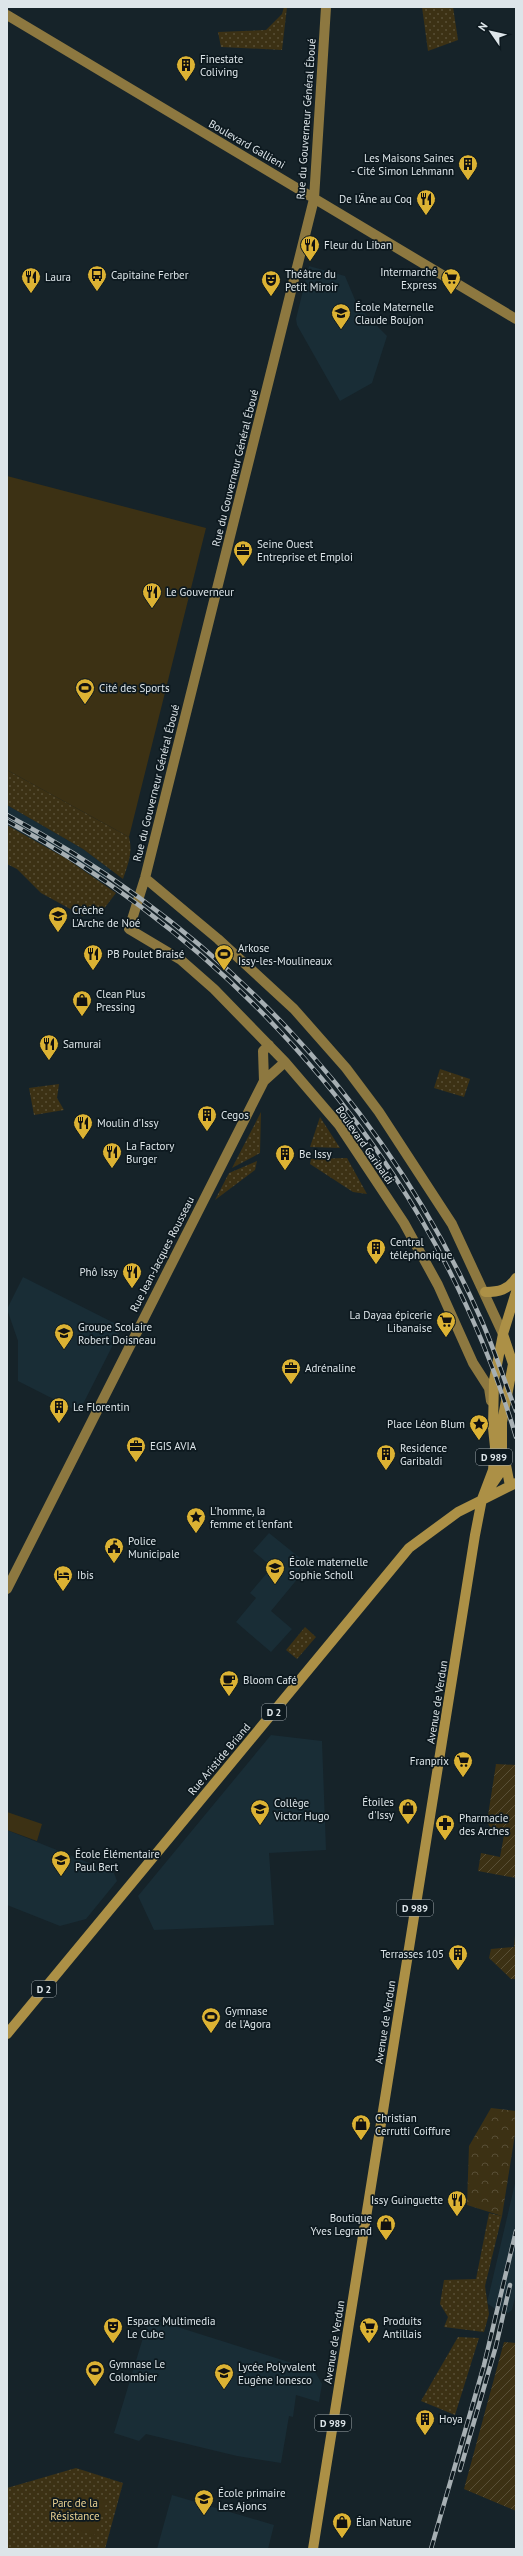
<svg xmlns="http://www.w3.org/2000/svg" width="523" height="2556" font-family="'PT Sans',sans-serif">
<defs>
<pattern id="grass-dots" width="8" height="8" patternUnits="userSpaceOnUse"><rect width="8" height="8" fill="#3c3114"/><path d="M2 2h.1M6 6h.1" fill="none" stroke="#584f36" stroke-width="1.8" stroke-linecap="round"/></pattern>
<pattern id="forest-crowns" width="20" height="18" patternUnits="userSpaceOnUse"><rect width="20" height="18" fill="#3c3114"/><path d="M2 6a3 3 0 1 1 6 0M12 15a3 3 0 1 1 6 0" fill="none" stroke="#584f36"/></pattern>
<pattern id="garden-furrows" width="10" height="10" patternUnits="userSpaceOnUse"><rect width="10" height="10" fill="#3c3114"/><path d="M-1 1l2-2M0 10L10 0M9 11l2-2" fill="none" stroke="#584f36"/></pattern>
</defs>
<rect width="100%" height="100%" fill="#162329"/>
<!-- built -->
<path fill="#192d36" d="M309 266 345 276 358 307 387 336 372 383 340 401 297 325 296 319Z
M7 805 83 849 111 870 102 883 67 859 7 825Z
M23 1277 122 1327 79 1412 18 1381V1341L7 1309Z
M269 1533 305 1562 295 1574 299 1577 271 1611 292 1629 271 1652 236 1622 256 1598 250 1593 272 1567 253 1551Z
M271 1735 322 1741 326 1850 269 1853 274 1925 154 1930 138 1896Z
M7 1830 114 1873 117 1881 86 1919 60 1926 7 1905Z
M516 2179V2293L512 2310 508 2313 495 2309 487 2303Z
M149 2318 314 2370 322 2384 319 2402 296 2395 293 2417 289 2416 281 2463 237 2456 146 2434 139 2441 114 2433Z
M172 2495 274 2525 268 2549H157Z"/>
<!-- grass -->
<path fill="url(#grass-dots)" d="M284 7H287L282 50 221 47 218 32 266 30 282 14Z
M422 7H453L458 40 428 51Z
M7 770 129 837C133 852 128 865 123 879L83 849 7 805Z
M7 825 67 859 116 893 103 910 83 916 41 893 17 869 7 864Z
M440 1069 470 1079 464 1097 434 1088Z
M59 1084 57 1098 64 1110 34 1115 29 1088Z
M261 1112 260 1153 232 1168Z
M320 1117 340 1148 310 1147Z
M347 1158 367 1194 353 1192 310 1164 311 1159Z
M257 1161 255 1170 215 1200 229 1173Z
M305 1627 316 1637 297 1659 286 1650Z
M489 2213 502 2216 485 2286 489 2314 484 2332 444 2327 448 2317 440 2304 444 2280 476 2279Z
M458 2337 479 2338 455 2415 421 2401Z
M76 2468 123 2483 105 2549H7V2488Z"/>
<!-- forest -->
<path fill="url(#forest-crowns)" d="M491 2108 516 2111V2128L502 2216 467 2205 469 2146Z"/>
<!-- garden -->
<path fill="url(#garden-furrows)" d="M496 1764 516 1765V1878L478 1871 481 1853 500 1857 505 1830 490 1827 487 1822Z
M516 1924V1979H511L489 1958 491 1949 514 1947Z
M504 2342 516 2343V2511L464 2489Z"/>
<!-- pitch -->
<path fill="#3c3114" d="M7 476 206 528 129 837 7 770Z
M7 1812 42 1824 37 1841 7 1830Z
M82 2494 107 2501 94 2536 71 2527Z"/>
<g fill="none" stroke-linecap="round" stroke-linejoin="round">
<!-- secondary -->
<path stroke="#8d7840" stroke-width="10" d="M326 7 314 199 145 878 129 929 181 960 214 989 285 1062 339 1125 404 1223 438 1285 473 1363 489 1388 491 1401
M7 15 516 319
M145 878 218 939 294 1009 346 1068 379 1112 452 1224 503 1334
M264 1081 263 1051 269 1045
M7 1589 264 1081 285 1062"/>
<!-- primary -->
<path stroke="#ac9046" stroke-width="10" d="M485 1292C499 1292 508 1290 516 1278
M505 1460 510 1486
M491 1486 502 1470V1422L513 1364 503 1334
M7 2034 409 1548 458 1512 516 1483
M313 2549 475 1535 482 1499 493 1470 495 1447 493 1428 494 1380 503 1334 516 1292"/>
<defs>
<path id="rail" d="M7 815C216 926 383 1100 480 1317 494 1348 504 1380 516 1411
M7 821C248 952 437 1173 516 1437
M460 2470 496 2346 510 2285
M431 2549 484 2365 516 2231"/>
</defs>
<!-- rail casing -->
<use href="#rail" stroke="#a6afb3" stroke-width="4.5"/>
<!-- rail -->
<use href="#rail" stroke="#0d191f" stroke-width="3" stroke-dasharray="9" stroke-linecap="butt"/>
</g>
<!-- icons -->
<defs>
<symbol id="building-pin" viewBox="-11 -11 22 30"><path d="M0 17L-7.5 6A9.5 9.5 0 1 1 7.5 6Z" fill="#dcb233" stroke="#0d191f"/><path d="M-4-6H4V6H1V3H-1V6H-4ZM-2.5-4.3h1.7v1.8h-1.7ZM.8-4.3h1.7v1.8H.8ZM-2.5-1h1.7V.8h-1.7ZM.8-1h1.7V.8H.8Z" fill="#111"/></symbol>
<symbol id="restaurant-pin" viewBox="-11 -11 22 30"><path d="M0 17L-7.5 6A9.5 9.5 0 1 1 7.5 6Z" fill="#dcb233" stroke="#0d191f"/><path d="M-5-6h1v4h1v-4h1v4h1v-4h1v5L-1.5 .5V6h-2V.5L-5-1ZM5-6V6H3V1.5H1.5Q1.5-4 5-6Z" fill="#111"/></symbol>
<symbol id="bus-pin" viewBox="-11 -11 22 30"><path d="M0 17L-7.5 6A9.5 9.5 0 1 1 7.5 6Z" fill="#dcb233" stroke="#0d191f"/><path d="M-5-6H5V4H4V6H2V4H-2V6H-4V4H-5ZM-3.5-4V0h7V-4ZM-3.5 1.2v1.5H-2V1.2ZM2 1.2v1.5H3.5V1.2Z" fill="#111"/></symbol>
<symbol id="supermarket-pin" viewBox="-11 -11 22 30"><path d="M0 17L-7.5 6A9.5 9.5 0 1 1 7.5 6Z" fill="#dcb233" stroke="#0d191f"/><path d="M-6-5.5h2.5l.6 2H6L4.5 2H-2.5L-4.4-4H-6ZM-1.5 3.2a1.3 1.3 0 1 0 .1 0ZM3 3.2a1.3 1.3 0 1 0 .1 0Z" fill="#111"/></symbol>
<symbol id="theatre-pin" viewBox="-11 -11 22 30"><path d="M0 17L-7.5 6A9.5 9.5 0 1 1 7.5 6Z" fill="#dcb233" stroke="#0d191f"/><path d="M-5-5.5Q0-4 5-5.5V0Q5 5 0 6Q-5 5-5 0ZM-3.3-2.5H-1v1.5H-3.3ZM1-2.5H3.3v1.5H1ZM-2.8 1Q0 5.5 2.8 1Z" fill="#111"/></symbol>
<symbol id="school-pin" viewBox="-11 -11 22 30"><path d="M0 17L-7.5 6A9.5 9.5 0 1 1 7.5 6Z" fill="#dcb233" stroke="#0d191f"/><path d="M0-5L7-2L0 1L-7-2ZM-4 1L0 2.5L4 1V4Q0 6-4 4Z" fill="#111"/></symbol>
<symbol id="office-pin" viewBox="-11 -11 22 30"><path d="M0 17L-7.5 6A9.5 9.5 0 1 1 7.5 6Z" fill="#dcb233" stroke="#0d191f"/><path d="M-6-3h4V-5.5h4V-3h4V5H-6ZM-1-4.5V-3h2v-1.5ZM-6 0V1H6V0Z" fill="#111"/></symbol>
<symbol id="stadium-pin" viewBox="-11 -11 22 30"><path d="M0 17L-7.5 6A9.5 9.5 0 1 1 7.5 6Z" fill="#dcb233" stroke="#0d191f"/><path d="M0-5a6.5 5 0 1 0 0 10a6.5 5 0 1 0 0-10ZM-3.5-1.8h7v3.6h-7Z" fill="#111"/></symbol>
<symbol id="shop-pin" viewBox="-11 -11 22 30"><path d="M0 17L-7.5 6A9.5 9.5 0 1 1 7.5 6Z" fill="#dcb233" stroke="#0d191f"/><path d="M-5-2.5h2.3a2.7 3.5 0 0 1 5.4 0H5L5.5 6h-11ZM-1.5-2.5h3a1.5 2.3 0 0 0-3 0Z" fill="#111"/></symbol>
<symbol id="sight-pin" viewBox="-11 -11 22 30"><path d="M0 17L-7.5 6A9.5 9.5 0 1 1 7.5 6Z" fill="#dcb233" stroke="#0d191f"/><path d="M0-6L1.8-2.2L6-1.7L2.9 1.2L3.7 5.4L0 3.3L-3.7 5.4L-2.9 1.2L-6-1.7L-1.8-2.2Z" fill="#111"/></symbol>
<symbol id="civic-pin" viewBox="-11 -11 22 30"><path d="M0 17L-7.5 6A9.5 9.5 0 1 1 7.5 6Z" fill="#dcb233" stroke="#0d191f"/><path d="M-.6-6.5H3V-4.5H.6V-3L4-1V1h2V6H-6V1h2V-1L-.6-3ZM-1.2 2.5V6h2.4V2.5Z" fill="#111"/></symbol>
<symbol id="hotel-pin" viewBox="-11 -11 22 30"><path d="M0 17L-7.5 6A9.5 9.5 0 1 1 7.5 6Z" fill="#dcb233" stroke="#0d191f"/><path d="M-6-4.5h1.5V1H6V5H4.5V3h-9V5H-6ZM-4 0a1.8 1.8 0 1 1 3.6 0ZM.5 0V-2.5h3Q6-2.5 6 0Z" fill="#111"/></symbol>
<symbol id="cafe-pin" viewBox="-11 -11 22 30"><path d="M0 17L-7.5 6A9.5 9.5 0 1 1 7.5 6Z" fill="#dcb233" stroke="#0d191f"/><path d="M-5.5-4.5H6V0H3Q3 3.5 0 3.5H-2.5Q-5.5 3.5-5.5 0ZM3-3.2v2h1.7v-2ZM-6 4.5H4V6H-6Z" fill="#111"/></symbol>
<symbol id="pharmacy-pin" viewBox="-11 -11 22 30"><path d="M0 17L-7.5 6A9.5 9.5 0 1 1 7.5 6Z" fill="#dcb233" stroke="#0d191f"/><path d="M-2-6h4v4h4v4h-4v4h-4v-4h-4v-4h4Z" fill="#111"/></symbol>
</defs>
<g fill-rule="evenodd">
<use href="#building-pin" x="175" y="54" width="22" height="30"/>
<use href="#building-pin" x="457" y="153" width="22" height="30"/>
<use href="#restaurant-pin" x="415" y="188" width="22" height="30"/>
<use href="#restaurant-pin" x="299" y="234" width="22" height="30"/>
<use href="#bus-pin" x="86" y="264" width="22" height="30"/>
<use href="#restaurant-pin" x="20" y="266" width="22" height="30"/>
<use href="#supermarket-pin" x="440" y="267" width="22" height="30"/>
<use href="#theatre-pin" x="260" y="269" width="22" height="30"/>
<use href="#school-pin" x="330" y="302" width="22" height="30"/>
<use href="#office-pin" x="232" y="539" width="22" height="30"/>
<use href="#restaurant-pin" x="141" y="581" width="22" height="30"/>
<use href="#stadium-pin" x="74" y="677" width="22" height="30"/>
<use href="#school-pin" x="47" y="905" width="22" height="30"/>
<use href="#restaurant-pin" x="82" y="943" width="22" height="30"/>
<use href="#stadium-pin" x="213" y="943" width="22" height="30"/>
<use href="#shop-pin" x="71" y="989" width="22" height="30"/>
<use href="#restaurant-pin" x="38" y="1033" width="22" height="30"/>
<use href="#building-pin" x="196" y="1104" width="22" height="30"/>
<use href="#restaurant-pin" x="72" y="1112" width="22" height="30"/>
<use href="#restaurant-pin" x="101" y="1141" width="22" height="30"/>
<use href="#building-pin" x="274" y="1143" width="22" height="30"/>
<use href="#building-pin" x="365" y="1237" width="22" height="30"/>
<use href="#restaurant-pin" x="121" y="1261" width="22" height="30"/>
<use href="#supermarket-pin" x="435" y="1310" width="22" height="30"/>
<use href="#school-pin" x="53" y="1322" width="22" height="30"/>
<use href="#office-pin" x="280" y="1357" width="22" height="30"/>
<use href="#building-pin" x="48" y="1396" width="22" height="30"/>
<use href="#sight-pin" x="468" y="1413" width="22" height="30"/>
<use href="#office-pin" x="125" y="1435" width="22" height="30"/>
<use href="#building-pin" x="375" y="1443" width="22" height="30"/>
<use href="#sight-pin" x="185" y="1506" width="22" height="30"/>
<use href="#civic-pin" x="103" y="1536" width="22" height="30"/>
<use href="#school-pin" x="264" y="1557" width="22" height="30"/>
<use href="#hotel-pin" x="52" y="1564" width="22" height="30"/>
<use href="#cafe-pin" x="218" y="1669" width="22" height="30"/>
<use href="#supermarket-pin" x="452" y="1750" width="22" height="30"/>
<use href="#shop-pin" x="397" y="1797" width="22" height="30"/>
<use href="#school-pin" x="249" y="1798" width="22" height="30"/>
<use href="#pharmacy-pin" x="434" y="1813" width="22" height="30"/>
<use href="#school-pin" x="50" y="1849" width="22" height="30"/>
<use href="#building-pin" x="447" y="1943" width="22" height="30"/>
<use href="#stadium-pin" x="200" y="2006" width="22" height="30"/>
<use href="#shop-pin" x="350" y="2113" width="22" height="30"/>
<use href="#restaurant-pin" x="446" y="2189" width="22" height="30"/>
<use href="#shop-pin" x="375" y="2213" width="22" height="30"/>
<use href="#theatre-pin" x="102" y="2316" width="22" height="30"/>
<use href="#supermarket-pin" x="358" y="2316" width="22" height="30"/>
<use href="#stadium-pin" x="84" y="2359" width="22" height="30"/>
<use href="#school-pin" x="213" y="2362" width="22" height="30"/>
<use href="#building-pin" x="414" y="2408" width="22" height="30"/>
<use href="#school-pin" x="193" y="2488" width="22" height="30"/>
<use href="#shop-pin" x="331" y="2511" width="22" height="30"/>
</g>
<g text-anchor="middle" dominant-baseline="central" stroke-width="3.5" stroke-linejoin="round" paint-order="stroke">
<!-- shield labels -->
<g fill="#0d191f" stroke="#9fa8ac" stroke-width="1">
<rect x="476" y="1449" width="36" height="16" rx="3"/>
<rect x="262" y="1704" width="24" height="16" rx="3"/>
<rect x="397" y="1900" width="36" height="16" rx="3"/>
<rect x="32" y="1981" width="24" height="16" rx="3"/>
<rect x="315" y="2415" width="36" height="16" rx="3"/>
</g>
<g font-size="10" font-weight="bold" fill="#dde5e9">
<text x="494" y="1457">D 989</text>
<text x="274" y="1712">D 2</text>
<text x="415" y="1908">D 989</text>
<text x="44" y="1989">D 2</text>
<text x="333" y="2423">D 989</text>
</g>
<!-- poi labels -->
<g font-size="11" fill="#dde5e9" stroke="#0d191f" text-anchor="start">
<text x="200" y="59">Finestate<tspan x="200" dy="13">Coliving</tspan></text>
<text x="454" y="158" text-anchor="end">Les Maisons Saines<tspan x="454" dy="13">- Cité Simon Lehmann</tspan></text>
<text x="412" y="199" text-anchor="end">De l'Âne au Coq</text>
<text x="324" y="245">Fleur du Liban</text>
<text x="437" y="272" text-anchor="end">Intermarché<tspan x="437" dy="13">Express</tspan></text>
<text x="285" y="274">Théâtre du<tspan x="285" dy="13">Petit Miroir</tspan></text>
<text x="111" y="275">Capitaine Ferber</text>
<text x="45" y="277">Laura</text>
<text x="355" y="307">École Maternelle<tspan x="355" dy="13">Claude Boujon</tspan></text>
<text x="257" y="544">Seine Ouest<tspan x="257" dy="13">Entreprise et Emploi</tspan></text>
<text x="166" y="592">Le Gouverneur</text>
<text x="99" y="688">Cité des Sports</text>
<text x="72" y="910">Crèche<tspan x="72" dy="13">L'Arche de Noé</tspan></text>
<text x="238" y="948">Arkose<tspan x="238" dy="13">Issy-les-Moulineaux</tspan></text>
<text x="107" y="954">PB Poulet Braisé</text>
<text x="96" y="994">Clean Plus<tspan x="96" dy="13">Pressing</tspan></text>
<text x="63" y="1044">Samurai</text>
<text x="221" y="1115">Cegos</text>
<text x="97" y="1123">Moulin d'Issy</text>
<text x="126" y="1146">La Factory<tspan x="126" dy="13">Burger</tspan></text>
<text x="299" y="1154">Be Issy</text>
<text x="390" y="1242">Central<tspan x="390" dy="13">téléphonique</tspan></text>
<text x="118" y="1272" text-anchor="end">Phô Issy</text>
<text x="432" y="1315" text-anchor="end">La Dayaa épicerie<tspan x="432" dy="13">Libanaise</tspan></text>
<text x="78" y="1327">Groupe Scolaire<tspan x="78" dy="13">Robert Doisneau</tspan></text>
<text x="305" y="1368">Adrénaline</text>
<text x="73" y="1407">Le Florentin</text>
<text x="465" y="1424" text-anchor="end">Place Léon Blum</text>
<text x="150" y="1446">EGIS AVIA</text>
<text x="400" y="1448">Residence<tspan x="400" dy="13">Garibaldi</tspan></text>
<text x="210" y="1511">L'homme, la<tspan x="210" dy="13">femme et l'enfant</tspan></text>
<text x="128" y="1541">Police<tspan x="128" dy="13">Municipale</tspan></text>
<text x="289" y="1562">École maternelle<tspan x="289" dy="13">Sophie Scholl</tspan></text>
<text x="77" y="1575">Ibis</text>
<text x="243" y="1680">Bloom Café</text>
<text x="449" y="1761" text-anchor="end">Franprix</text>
<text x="394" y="1802" text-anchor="end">Étoiles<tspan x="394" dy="13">d'Issy</tspan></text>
<text x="274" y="1803">Collège<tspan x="274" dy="13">Victor Hugo</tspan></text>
<text x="459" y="1818">Pharmacie<tspan x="459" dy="13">des Arches</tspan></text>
<text x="75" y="1854">École Élémentaire<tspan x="75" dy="13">Paul Bert</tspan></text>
<text x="444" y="1954" text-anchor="end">Terrasses 105</text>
<text x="225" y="2011">Gymnase<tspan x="225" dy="13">de l'Agora</tspan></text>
<text x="375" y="2118">Christian<tspan x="375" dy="13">Cerrutti Coiffure</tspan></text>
<text x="443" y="2200" text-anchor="end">Issy Guinguette</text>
<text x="372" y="2218" text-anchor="end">Boutique<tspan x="372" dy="13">Yves Legrand</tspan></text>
<text x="127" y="2321">Espace Multimedia<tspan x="127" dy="13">Le Cube</tspan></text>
<text x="383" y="2321">Produits<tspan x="383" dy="13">Antillais</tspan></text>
<text x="109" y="2364">Gymnase Le<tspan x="109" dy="13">Colombier</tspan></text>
<text x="238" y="2367">Lycée Polyvalent<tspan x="238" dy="13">Eugène Ionesco</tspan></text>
<text x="439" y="2419">Hoya</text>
<text x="218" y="2493">École primaire<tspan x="218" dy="13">Les Ajoncs</tspan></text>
<text x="356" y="2522">Élan Nature</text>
</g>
<!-- street labels -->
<g font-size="11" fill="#dde5e9" stroke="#0d191f">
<text transform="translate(306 119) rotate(-86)">Rue du Gouverneur Général Éboué</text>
<text transform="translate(247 144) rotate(30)">Boulevard Gallieni</text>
<text transform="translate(235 468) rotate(-76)">Rue du Gouverneur Général Éboué</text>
<text transform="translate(156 783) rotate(-76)">Rue du Gouverneur Général Éboué</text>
<text transform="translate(365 1145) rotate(55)">Boulevard Garibaldi</text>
<text transform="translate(162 1254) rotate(-63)">Rue Jean-Jacques Rousseau</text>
<text transform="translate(437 1702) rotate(-81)">Avenue de Verdun</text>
<text transform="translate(219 1759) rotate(-50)">Rue Aristide Briand</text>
<text transform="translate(385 2022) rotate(-81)">Avenue de Verdun</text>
<text transform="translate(334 2342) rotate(-81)">Avenue de Verdun</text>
</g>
<!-- park labels -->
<g font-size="11" fill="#ebd292" stroke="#0d191f">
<text x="75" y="2503">Parc de la<tspan x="75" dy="13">Résistance</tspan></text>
</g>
</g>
<!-- border -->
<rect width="523" height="2556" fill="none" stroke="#dde5e9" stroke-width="16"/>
<!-- north arrow -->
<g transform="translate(491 32) rotate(304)" stroke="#0d191f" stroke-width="3" paint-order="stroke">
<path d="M0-3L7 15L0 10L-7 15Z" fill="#dde5e9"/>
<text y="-6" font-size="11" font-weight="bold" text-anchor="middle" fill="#dde5e9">N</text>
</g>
</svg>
